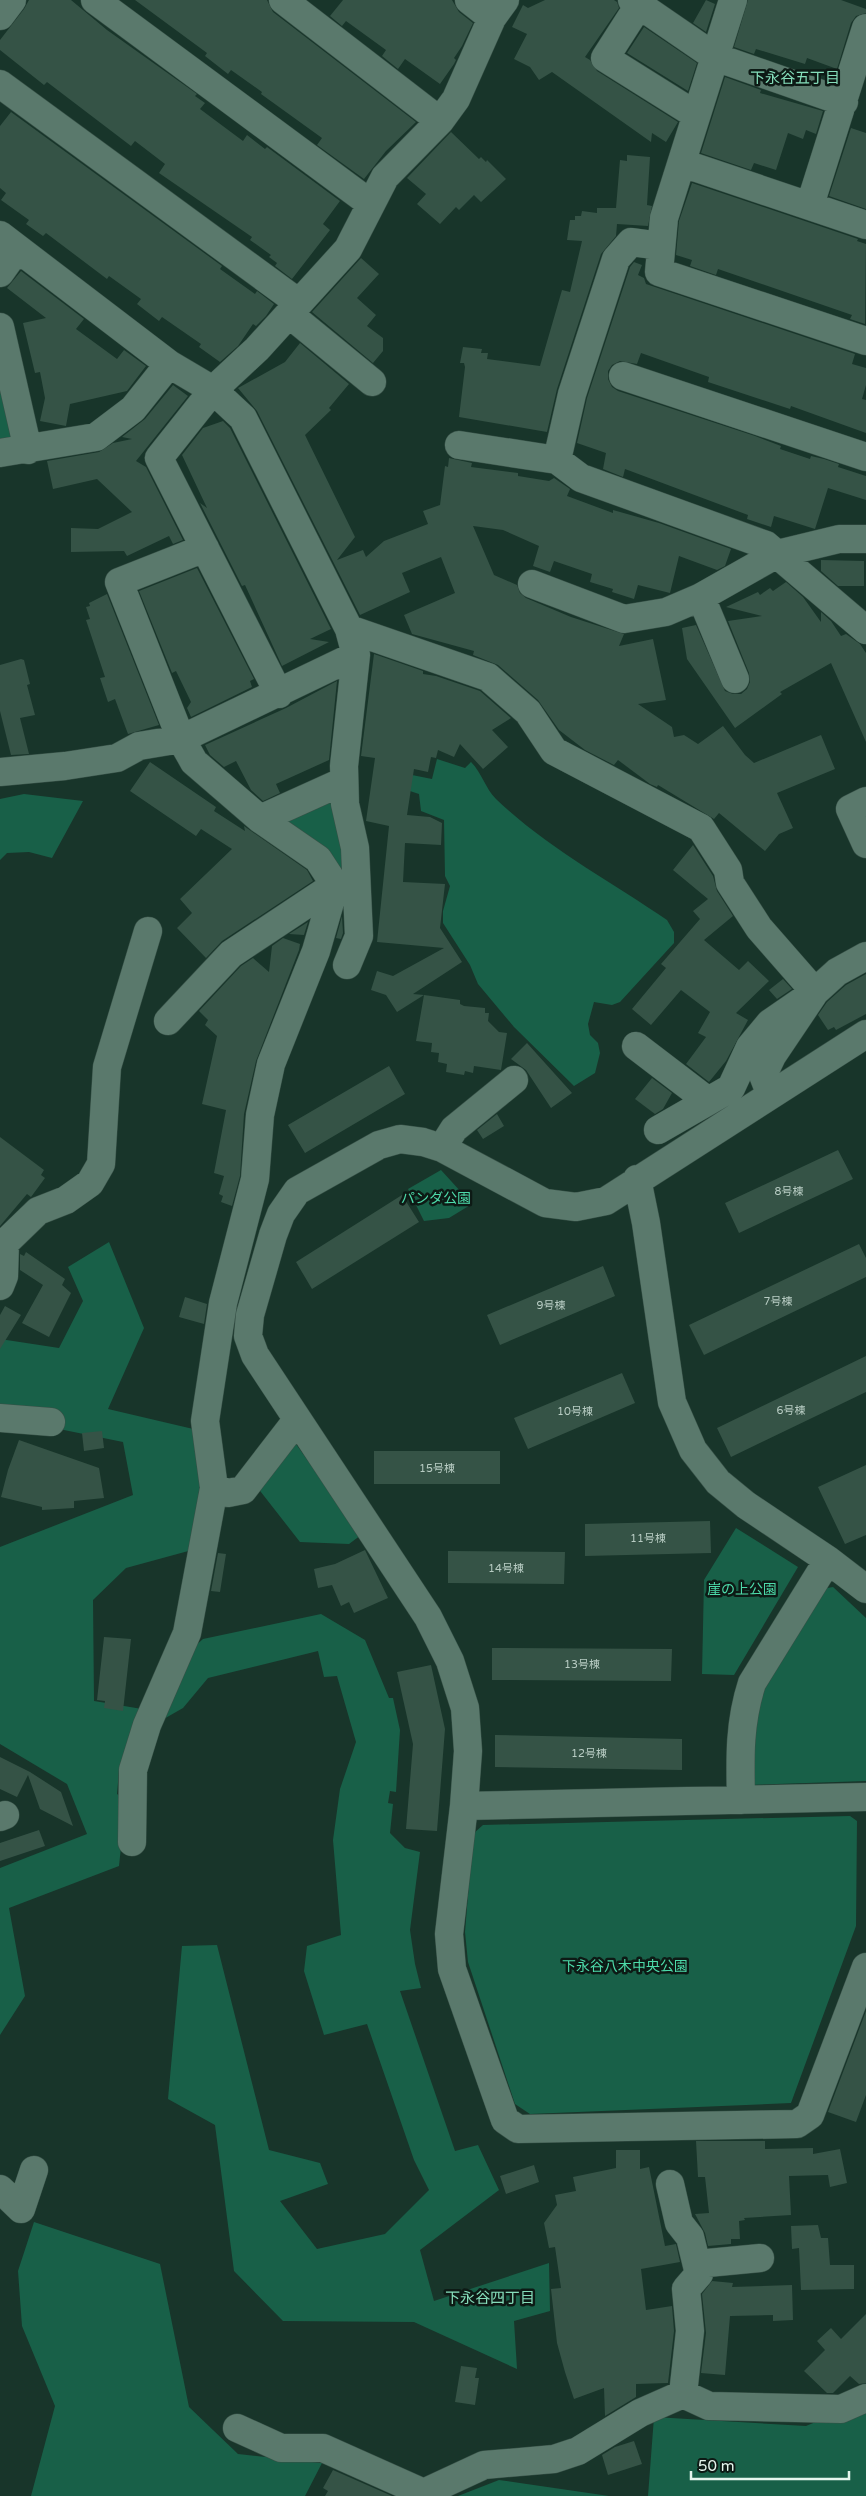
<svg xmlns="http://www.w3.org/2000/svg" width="866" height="2496" font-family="'Varela Round','Noto Sans JP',sans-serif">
<rect width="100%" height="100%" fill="#18352a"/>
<!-- green -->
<path fill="#186048" d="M0 357 21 442 0 444Z
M437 759 465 768 471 762C482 773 485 788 496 799 546 847 610 881 667 920L674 932V943L620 1002 612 1005 594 1002 588 1024 590 1035 598 1043 600 1053 595 1073 574 1086 514 1027 478 984 470 965 443 923V911L450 886 445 876 444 820 421 811 419 794 404 789 407 774 432 779Z
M24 794 83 801 52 858 29 852 7 853 0 860V799Z
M340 795 347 881 281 822Z
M441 1170 472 1204 449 1218 424 1221 408 1189Z
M109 1242 144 1328 108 1409 206 1432 192 1550 126 1568 93 1600 94 1701 142 1709 169 1669 203 1639 321 1614 365 1640 389 1698H393L400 1730 396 1792 390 1791 388 1803 393 1804 390 1833 405 1848 420 1852 410 1930 415 1964 421 1988 400 1991 455 2151 478 2145 499 2190 420 2250 434 2301 549 2263 550 2311 514 2321 517 2369 414 2322 283 2321 234 2271 215 2125 168 2099 182 1946 217 1945 269 2150 320 2163 328 2184 280 2201 317 2249 385 2234 429 2190 414 2160 367 2024 324 2035 304 1971 307 1946 341 1935 333 1840 340 1789 356 1742 337 1676 324 1677 318 1651 208 1678 183 1708 141 1732 128 1770 119 1771 117 1794 126 1800 119 1866 9 1908 25 1996 0 2035V1868L87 1834 67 1784 0 1744V1547L133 1495 123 1442 0 1417V1339L59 1348 83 1301 68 1267Z
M296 1444 361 1535 349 1544 300 1542 257 1487Z
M736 1528 798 1567 734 1675 702 1674 704 1580Z
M833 1587 866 1618V1781L748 1785 755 1684 816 1590Z
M850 1816 857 1821 856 1926 791 2103 530 2114 515 2104 468 1962 465 1932 473 1834 483 1825Z
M34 2222 160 2264 189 2407 238 2454 322 2463 305 2496H31L55 2406 22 2326 18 2271Z
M866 2401V2496H648L654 2417 806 2426Z
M499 2480 609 2496H458Z"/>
<!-- building -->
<path fill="#355346" d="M29 0H71L107 30 197 94 195 96 205 103 200 109 243 141 247 135 265 149 267 147 340 201 323 224 330 230 292 279 275 266 277 263 269 257 271 255 250 240 252 237 159 173 165 164 135 141 131 146 47 82 44 85 0 50V40L24 9Z
M135 0H267L273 12 416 122 386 151 364 179 317 145 322 138 261 94 262 92 231 70 228 74 205 56 207 53Z
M343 0H452L459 12 473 23 462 46 454 58 456 60 454 64 440 84 405 59 398 69 382 56 386 50 346 21 342 26 330 16Z
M545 0H614L617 2 619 8 585 57 590 60 597 71 678 122 666 142 652 133 651 142 552 72 539 80 530 67 514 59 527 34 512 27 523 5 528 8Z
M706 0 715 4 706 32 693 23Z
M748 0H841L866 9V13L856 16 851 23 837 69 807 58 805 64 756 49 754 54 734 47Z
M644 27 697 63 688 91 627 53Z
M725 77 761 90 760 93 823 111 816 134 806 130 803 139 788 133 776 170 754 163 751 170 701 153Z
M11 112 222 266 220 269 255 294 257 291 274 304 266 316 256 326 253 324 238 346 220 362 199 347 201 344 162 317 159 321 137 304 141 299 109 276 107 279 46 233 43 236 26 224 29 220 1 200 6 193 0 188V126Z
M851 128 866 133V209L829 196Z
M451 132 479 159 481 157 486 162 487 160 506 179 481 202 474 195 459 210 456 207 440 224 417 204 426 194 407 178Z
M627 155 650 157 647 205 652 206 648 226 617 224 616 236 601 254 557 389 547 432 459 417 465 367 464 363H460L463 347 482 349 481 353H488L487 359 540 366 562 290 570 292 582 241 567 240 570 220H575V216H581L582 211 597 213V208H616L620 160 627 161Z
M692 183 858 239 857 241 866 244 865 324 850 319 852 315 718 269 716 275 690 266 692 260 676 255 679 221Z
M361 258 379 274 357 298 376 315 367 326 383 338V351L373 363 312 312Z
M634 262 642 265 638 275 644 278 646 284 855 354 852 364 866 368V385L862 399 866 400V433L791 406 790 409 708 382 709 377 641 353 637 364 620 361 612 365 608 371V379L612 387 618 391 755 436 781 446 780 449 810 459 811 456 824 459 839 464 838 467 866 476V500L828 488 815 529 774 516 771 527 747 519 748 515 625 469 623 477 603 469 606 453 577 443 587 398 630 267Z
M21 271 84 319 76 329 117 359 124 350 146 366 127 391 70 404 66 426 40 421 45 398 40 372 35 373 23 323 46 318 7 288Z
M300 343 349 384 329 408 331 410 305 435 355 537 337 560 363 550 366 557 384 541 428 524 423 511 440 505 445 466 448 467 449 458 472 463 471 467 518 473V476L549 481 554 478 570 489 567 496 613 513V510L659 523 731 549 725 566 717 570 679 556 670 593 638 585 634 599 612 592 613 589 590 582 592 574 554 561 550 572 533 566 539 546 503 530 473 526 494 575 517 585 520 593 526 598 571 617 624 634 619 646 653 639 666 700 638 704 672 727 674 737 684 735 698 744 723 726 745 755 754 763 821 735 835 769 777 793 793 828 779 834 765 851 719 813 714 819 658 785 657 787 650 784 618 760 614 765 585 750 559 730 538 700 498 665 473 655 474 651 412 634 404 615 455 593 441 557 402 573 410 592 360 615 257 411 238 388 285 362Z
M173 385 188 396 136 461 146 467 183 540 173 544 169 536 127 556 124 551 71 552V528L98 529 132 512 97 479 53 489 47 461 99 452 113 443 132 439 122 437 145 419Z
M223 421 230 428 331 629 310 639 329 642 282 666 245 585 242 586 200 503 207 508 182 455 203 428Z
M821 560 864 561V586H838L821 571Z
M197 568 254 679 250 681 252 687 191 717 187 708 191 702 176 671 172 673 139 591Z
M786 582 803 597 821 622V612L831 621 841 636 846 634 860 644 866 653V742L831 663 780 692 782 694 735 728 687 659 682 628 696 625 725 691 733 694H741L747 689 750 682 749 673 728 621 762 616 726 607 758 592 760 595 770 588 773 591Z
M107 594 159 725 128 734 115 699 108 702 100 678 105 677 86 620 90 619 86 607 90 606 89 603Z
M374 654 423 671V674L436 676 480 691 511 718 492 730 508 747 483 769 460 744 454 757 438 750 436 758 431 757 428 772 414 769 407 815 430 817 442 823 441 845 405 843 403 882 445 884 440 928 462 962 413 994 424 995 397 1012 386 995 371 990 377 971 393 976 444 948 377 942 389 826 366 821 375 758 361 756Z
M21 659 24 660 30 684 27 685 35 715 20 718 29 754 11 755 0 711V665Z
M337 681 329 760 276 784 280 793 263 801 251 790 236 761 224 767 210 755 205 745 286 708Z
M150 762 216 807 214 811 245 831 244 826 307 870 313 881 222 941 206 958 177 928 192 913 180 899 232 849 201 829 196 836 130 791Z
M693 845 713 876 717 891 733 916 704 940 739 970 748 961 769 981 736 1013 748 1020 726 1061 709 1082 686 1064 706 1037 698 1033 710 1012 681 990 651 1025 632 1009 666 968 661 964 700 919 693 911 708 899 673 870Z
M342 916 343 933 341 939 336 938Z
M308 922 304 935 289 934Z
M283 938 300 944 299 950 256 1061 244 1114 240 1176 232 1206 221 1202 223 1196 219 1194 224 1176 214 1173 226 1110 202 1104 217 1036 205 1025 208 1020 199 1011 241 966 253 958 269 972 272 946Z
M866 974V1014L836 1030 834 1027 828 1030 818 1015 827 1002 846 985Z
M783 979 792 989 777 999 769 990Z
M424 995 460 1000V1004L464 1006 485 1008V1013H489L488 1021 499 1032 507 1033 501 1070 474 1066 473 1073 465 1071 464 1075 446 1072 447 1064 438 1062 439 1053 431 1052 432 1043 416 1041Z
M527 1043 572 1093 551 1108 526 1070 511 1059Z
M389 1066 405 1094 305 1153 288 1125Z
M652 1078 672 1093 663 1109 655 1114 635 1099Z
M497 1114 504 1126 483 1139 477 1130Z
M0 1137 44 1170 41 1175 45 1178 31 1197 27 1194 0 1226Z
M838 1150 853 1179 739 1233 725 1203Z
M402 1195 419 1222 312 1289 296 1262Z
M859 1244 866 1258V1277L704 1355 689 1325Z
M26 1252 65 1279 62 1285 71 1293 49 1337 22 1323 43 1285 20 1270V1254L24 1256Z
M603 1266 615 1296 500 1345 487 1315Z
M185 1297 207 1304 204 1324 179 1317Z
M5 1306 21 1315 0 1349V1315Z
M866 1356V1392L731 1457 717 1428Z
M622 1373 635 1403 528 1449 514 1418Z
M102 1431 104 1448 84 1451 82 1433Z
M19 1440 99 1468 104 1498 74 1501V1508L42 1510V1507L1 1497 8 1470Z
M374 1451H500V1484H374Z
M866 1465V1535L845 1544 818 1487Z
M710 1521 711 1553 585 1556V1524Z
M365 1550 388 1598 354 1613 349 1602 341 1606 332 1585 318 1588 314 1569 335 1564Z
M448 1551 565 1552 564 1584 448 1583Z
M218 1553 226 1554 220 1592 211 1591Z
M104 1637 131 1639 123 1711 104 1708 105 1701 97 1700Z
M492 1648 672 1649 671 1681 492 1680Z
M431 1665 445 1729 437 1831 406 1829 413 1744 397 1672Z
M495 1735 682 1739V1770L495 1767Z
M0 1757 30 1772 61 1792 73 1826 40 1809 28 1775 17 1797 0 1789Z
M39 1830 45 1846 0 1861V1843Z
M866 2011V2095L856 2122 828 2112Z
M696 2141H765V2149L813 2148V2154L840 2149 847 2183 830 2187 828 2175 789 2176 791 2215 744 2218 745 2220 739 2221 740 2239H731V2244L708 2246 705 2233 695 2214 709 2213 705 2177H698Z
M616 2150H640V2169L649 2167 665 2246 676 2244 680 2262 641 2269 646 2310 672 2306 674 2331 668 2383 636 2384V2397L605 2416 604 2388 574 2399 565 2372 557 2343 551 2289 561 2288 555 2247 549 2248 544 2223 557 2205 555 2195 576 2191 573 2177 616 2168Z
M534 2165 539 2182 506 2194 500 2176Z
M818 2225 821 2238H828L830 2265H854V2289L801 2290 799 2248 792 2249 791 2226Z
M712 2281 733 2283 732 2287 792 2285 793 2320 773 2321V2315L730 2316 725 2375 701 2373 706 2333 702 2294Z
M866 2314V2383L859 2384 850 2376 833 2393H827L804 2371 825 2350 817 2341 831 2328 841 2339Z
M461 2366 477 2368 475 2378H479L475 2405 455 2402Z
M634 2441 642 2464 608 2475 602 2455 615 2447Z
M333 2470 392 2496H325L328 2491 323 2488Z"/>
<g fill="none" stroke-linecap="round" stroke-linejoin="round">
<defs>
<path id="minor" d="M95 0 371 204
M283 0 440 121
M469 0 492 18
M632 0 715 57 844 102
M733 0 664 218 659 272 866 341
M639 5 605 58 696 115
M0 16 12 0
M0 84 299 303
M682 163 866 225
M810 205 866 28
M0 235 169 364 213 390 243 418 349 629 356 655 344 766 345 804 355 848 359 936 347 965
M661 246 631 242 616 259 572 394 557 460 581 478 766 545 866 630
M0 273 17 249
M289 314 372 382
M0 327 28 450
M623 376 866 457
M459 445 557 460
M0 453 96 437 133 409 169 364
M532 584 624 619 666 612 701 597 777 554 839 539H866
M701 597 735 679
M349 629 488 677 528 712 554 751 701 828 728 870 730 883 759 928 815 992 772 1056 763 1075 770 1093
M279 694 159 458 213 390 257 349 348 249 385 177 440 121 456 99 492 18 505 0
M0 772 65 766 117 758 139 746 181 739 356 655
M866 801 850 809 866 844
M260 819 344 781
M168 1021 231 954 335 885
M866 1034 606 1201 576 1207 545 1203 442 1148 423 1142 400 1139 379 1145 297 1191 281 1214 273 1235 250 1315 248 1336 255 1355 428 1617 450 1661 465 1708 468 1751 464 1806 449 1934 452 1969 505 2120 518 2129 797 2124 810 2115 866 1967
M636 1046 708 1101
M658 1130 731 1088 750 1047 770 1023 815 992 837 972 866 956
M442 1148 454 1129 514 1080
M637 1179 646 1223 672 1402 693 1450 718 1482 746 1505 828 1560 866 1589
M0 1286 4 1276 5 1243 38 1211 66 1200 90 1183 101 1164 107 1067 148 931
M0 1418 51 1422
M214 1488 228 1493 243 1490 297 1420
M741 1800C740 1758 739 1723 752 1683L828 1560
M464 1806 866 1797
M0 1817 5 1815
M132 1842 133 1770 147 1725 187 1633 214 1488 205 1421 223 1303 255 1179 260 1115 271 1064 316 951 335 885 318 859 260 819 194 762 181 739 119 582 205 548
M670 2184 679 2223 690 2237 699 2274 686 2289 690 2331 683 2394
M0 2189 21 2209 34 2170
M697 2264 760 2258
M237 2428 281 2448H323L426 2494
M424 2496 428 2491 484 2465 554 2459 578 2451 640 2413 683 2394 709 2406 841 2409 866 2398"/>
</defs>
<!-- minor casing -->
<use href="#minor" stroke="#375147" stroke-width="29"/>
<!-- minor -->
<use href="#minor" stroke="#5a796c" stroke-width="28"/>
</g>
<g text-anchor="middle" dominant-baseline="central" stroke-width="5" stroke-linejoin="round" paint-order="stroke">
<!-- number labels -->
<g font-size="11" fill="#b8ccc3">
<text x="789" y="1191">8号棟</text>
<text x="778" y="1301">7号棟</text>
<text x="551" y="1305">9号棟</text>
<text x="791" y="1410">6号棟</text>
<text x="575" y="1411">10号棟</text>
<text x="437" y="1468">15号棟</text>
<text x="648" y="1538">11号棟</text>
<text x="506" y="1568">14号棟</text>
<text x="582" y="1664">13号棟</text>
<text x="589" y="1753">12号棟</text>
</g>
<!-- park labels -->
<g font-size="14" fill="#4ddbaa" stroke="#0d1a15">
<text x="436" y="1198">パンダ公園</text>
<text x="742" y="1589">崖の上公園</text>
<text x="625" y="1966">下永谷八木中央公園</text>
</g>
<!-- neighbourhood labels -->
<g font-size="15" fill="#85ddba" stroke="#0d1a15">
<text x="795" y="78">下永谷五丁目</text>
<text x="490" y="2298">下永谷四丁目</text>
</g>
</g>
<!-- scale -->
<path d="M691 2471v8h158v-8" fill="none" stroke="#e4f5ed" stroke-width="2.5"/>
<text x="698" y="2471" font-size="15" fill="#e4f5ed" stroke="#0d1a15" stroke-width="4" paint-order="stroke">50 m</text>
</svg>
